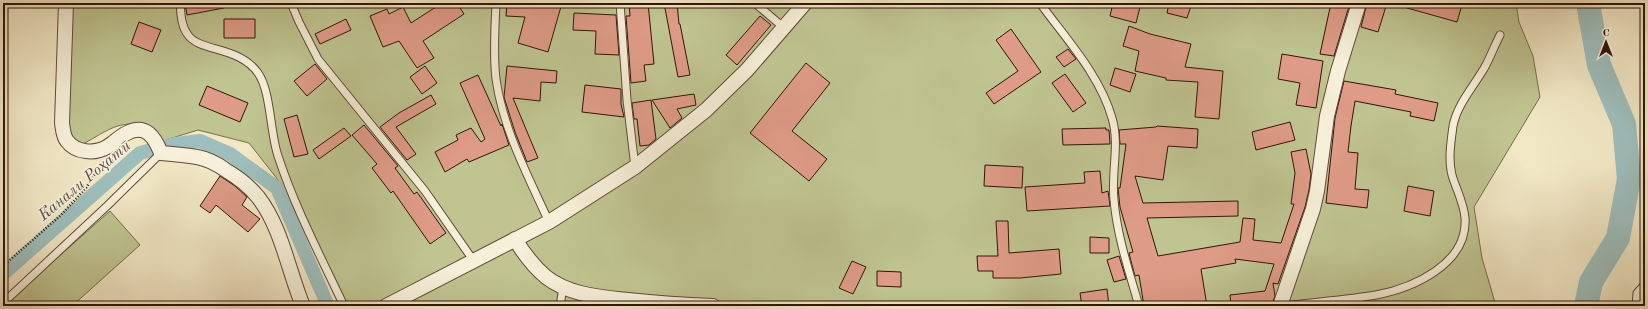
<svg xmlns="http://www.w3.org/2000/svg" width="1648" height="309" font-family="'Old Standard TT',serif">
<rect width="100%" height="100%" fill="#f1e7c5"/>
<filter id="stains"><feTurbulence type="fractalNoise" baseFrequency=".005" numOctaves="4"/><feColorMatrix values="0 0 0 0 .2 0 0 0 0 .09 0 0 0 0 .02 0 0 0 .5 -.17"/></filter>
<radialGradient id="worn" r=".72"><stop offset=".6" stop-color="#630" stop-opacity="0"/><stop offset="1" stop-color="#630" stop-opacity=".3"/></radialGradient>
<!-- green -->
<path fill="#bfc491" stroke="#786c4d" d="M63 3H1516L1519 22 1533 56 1540 97 1474 207 1482 258 1496 306H341L282 185 249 143 198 130 156 143 142 125C116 120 103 134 81 145L67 139Z
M110 211 140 245 72 306H3Z"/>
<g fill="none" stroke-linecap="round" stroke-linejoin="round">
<!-- canal -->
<path stroke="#9ebebd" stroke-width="14" d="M3 274 140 153 175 144 200 141 230 154 277 188 328 306"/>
<!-- river -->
<path stroke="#9ebebd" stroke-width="24" d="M1586 306 1591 282 1618 238 1629 179 1624 124 1599 65 1589 9V3"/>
</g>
<!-- building -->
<path fill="#de9b87" stroke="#321409" d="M185 3H223L224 8 187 15Z
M442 3H457L464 14 423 41 434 58 417 68 399 41 383 47 370 16 387 9 389 14 403 7 411 23Z
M507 3H562L548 52 518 43 525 17 506 16Z
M629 3H648L654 64 644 65 646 81 631 83 626 16H630Z
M664 3H677L679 24H680L690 75 678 77Z
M1113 3H1141L1136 23 1110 16Z
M1169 3H1192L1187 18 1167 13Z
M1331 3H1350L1334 56 1320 54Z
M1367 3H1387L1378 32 1361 27Z
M1401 3H1454L1462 5 1457 22 1400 6Z
M574 13 616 15 619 55 595 54 596 31 573 30Z
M760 16 771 25 737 65 726 55Z
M224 19H255V38H224Z
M346 19 351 30 320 44 315 34Z
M139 22 161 30 152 52 131 44Z
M1129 26 1150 34 1191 44 1185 67 1223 71 1219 119 1195 117 1198 82 1166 80V78L1135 71 1139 51 1123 46Z
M1011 29 1041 72 994 104 986 93 1018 71 996 40Z
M1068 49 1076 59 1064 67 1056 57Z
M1282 54 1323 61 1316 108 1296 105 1300 83 1278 79Z
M806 63 830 83 792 131 827 159 809 181 750 133Z
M315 64 327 79 307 96 294 81Z
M425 66 437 83 422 94 410 77Z
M507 66 557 71 556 83 541 82 540 101 513 98 538 158 527 162 515 132 504 97Z
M1115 68 1136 74 1130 92 1110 85Z
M1065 74 1086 103 1073 112 1052 83Z
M478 75 501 126 502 124 509 145 469 162 467 159 445 172 435 152 458 140 456 135 471 128 481 142 485 139 460 83Z
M1344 81 1396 90 1395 94 1438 103 1434 121 1410 116 1411 112 1355 101 1351 126 1348 152 1358 153 1355 189 1369 190 1367 208 1326 203 1335 118Z
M585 85 621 89V104L624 117 582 112Z
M207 86 248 103 240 122 199 105Z
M694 94 696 105 677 109 682 118 670 128 652 100Z
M431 95 436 104 396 127 416 154 407 160 380 127 399 113Z
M651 100 656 139 649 145 640 146 637 119H634L632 103Z
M297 115 308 154 294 157 284 119Z
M1290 122 1295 140 1256 150 1252 132Z
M364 125 398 166 395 168 414 194 417 192 446 233 430 244 393 191 391 193 372 168 377 164 352 135Z
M1157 126 1198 129 1197 148 1168 146 1163 180 1135 176 1143 203 1238 201V216L1147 218 1158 256 1240 242 1243 218 1255 219 1253 240 1281 243 1294 204H1291L1295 173 1291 152 1306 149 1311 174 1309 190 1305 207 1278 284 1273 283 1275 296 1272 304 1231 306 1230 295 1265 291 1274 264 1235 259 1236 263 1201 269 1207 306H1144L1139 275 1135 276 1132 265 1129 253 1133 252 1120 207 1118 188H1120L1126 144H1120L1119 130 1156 127Z
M344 128 351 136 319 159 313 150Z
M1106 128V130H1109L1110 144 1063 145 1062 129Z
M985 165 1023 167 1022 188 984 186Z
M1100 171 1102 193 1108 191 1110 206 1027 211 1025 187 1085 183 1084 172Z
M220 176 235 186 247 197 242 205 260 219 248 232 216 205 210 213 200 206Z
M1408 186 1434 191 1430 216 1404 211Z
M996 221H1008L1009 253 1059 249 1061 274 1020 278H993V271H978L977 256H998Z
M1090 237 1109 238V253H1090Z
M1119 256 1126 279 1114 282 1107 260Z
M852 261 866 267 853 294 839 288Z
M877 271 901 272V287L877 286Z
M1107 289 1109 306H1082L1080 293Z"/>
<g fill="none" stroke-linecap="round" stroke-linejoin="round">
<defs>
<path id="service" d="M180 3C181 14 181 26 188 35 200 52 239 46 258 73 271 91 270 133 278 156 295 208 321 257 344 306
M291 3 299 22 318 59 425 191 473 260
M496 3C495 28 493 54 496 79 503 129 528 176 549 222
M620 3 627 100 635 167
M755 3 783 27
M1040 3C1066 39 1100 75 1112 118 1120 144 1111 173 1114 200 1117 236 1129 271 1139 306
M3 303 107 206 161 153
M560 306 563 287
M1286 306C1316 302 1346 300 1376 295 1413 288 1468 264 1465 218 1464 203 1456 189 1452 175 1448 160 1451 141 1453 126 1457 104 1475 85 1486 65 1491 55 1495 45 1500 35
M1636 306 1637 293 1645 284"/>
<path id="minor" d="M66 3 62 123C63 129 63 136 67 141 76 153 95 154 107 147 114 143 120 136 127 133 146 123 155 138 161 153 173 154 185 155 197 157 208 159 219 165 227 171 239 178 249 186 258 197 282 228 288 270 303 306
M515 239C524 254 533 266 546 277 569 295 600 297 628 300 656 303 685 305 713 306
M386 306 549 222 635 167 706 110 747 70 805 3
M1280 306 1313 209 1317 191 1327 116 1338 71 1359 3"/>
</defs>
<!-- service casing -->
<use href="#service" stroke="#624938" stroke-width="9"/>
<!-- minor casing -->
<use href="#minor" stroke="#624938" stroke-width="16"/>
<!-- path -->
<path stroke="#321409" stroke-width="2.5" stroke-dasharray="1 2" stroke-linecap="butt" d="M3 266 61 215 86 188 102 163"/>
<!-- service -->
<use href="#service" stroke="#f6efd9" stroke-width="7"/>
<!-- minor -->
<use href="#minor" stroke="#f6efd9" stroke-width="14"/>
</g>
<g text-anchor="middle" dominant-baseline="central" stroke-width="3.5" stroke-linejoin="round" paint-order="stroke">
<!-- water labels -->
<g font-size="16" font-style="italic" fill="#585048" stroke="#f6efd9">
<text transform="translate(85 181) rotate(-40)">Канали Роҳатӣ</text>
</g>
</g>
<!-- margin -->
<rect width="1648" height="309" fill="none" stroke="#f1e7c5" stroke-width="16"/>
<rect x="4" y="4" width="1640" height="301" fill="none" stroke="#321409" stroke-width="2"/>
<rect x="8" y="8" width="1632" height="293" fill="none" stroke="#321409"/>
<!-- north arrow -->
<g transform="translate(1606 42)" stroke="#f6efd9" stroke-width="3" paint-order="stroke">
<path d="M0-3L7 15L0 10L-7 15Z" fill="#321409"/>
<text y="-6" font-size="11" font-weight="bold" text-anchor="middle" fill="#321409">С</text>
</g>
<rect width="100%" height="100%" filter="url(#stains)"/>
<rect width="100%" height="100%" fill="url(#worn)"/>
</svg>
